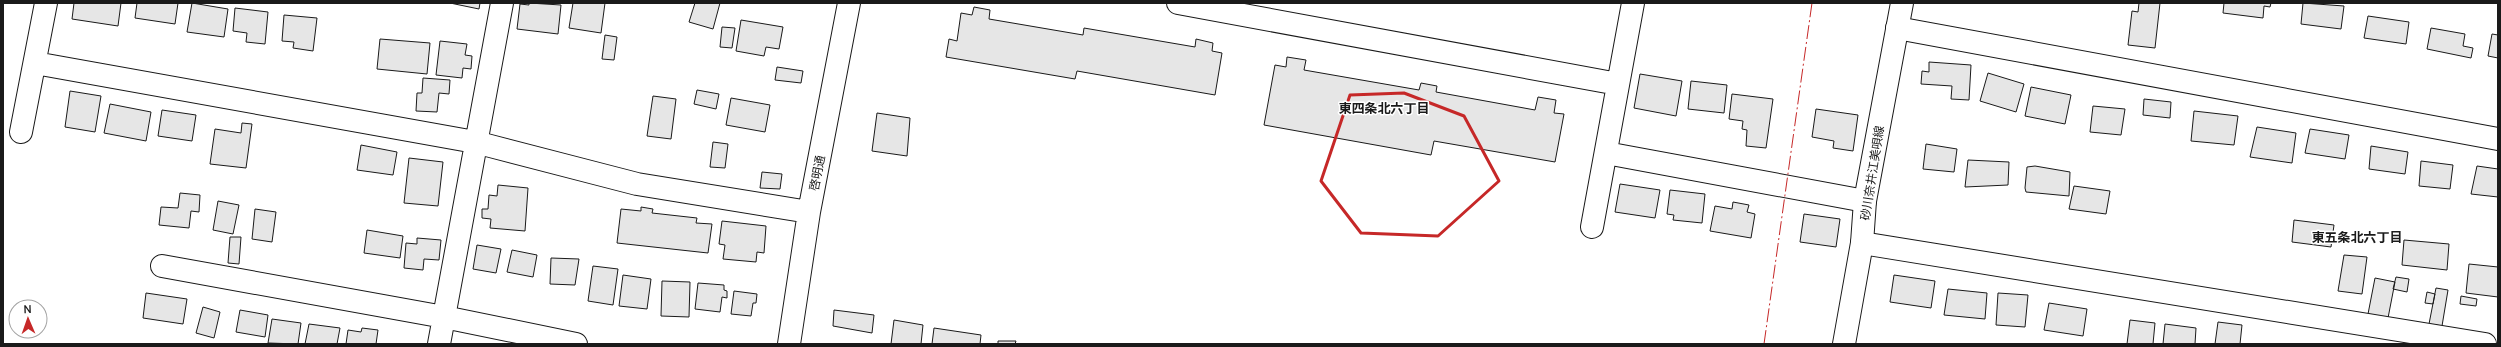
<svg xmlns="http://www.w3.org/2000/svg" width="2501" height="347" font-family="Manrope,'Noto Sans JP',sans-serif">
<rect width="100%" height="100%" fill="#fff"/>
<!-- building -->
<path fill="#e6e6e6" stroke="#1a1a1a" d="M74 3H121L118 26 72 19Z
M137 3H178L175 24 135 18Z
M192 3 228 9 224 37 187 32Z
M450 3H480L479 9Z
M529 3 561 5 558 34 517 29 520 4 529 5Z
M573 3H605L601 33 569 28Z
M695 3H720L713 29 689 22Z
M2139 3H2160L2155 48 2128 45 2132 11 2138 12Z
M2224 3H2271L2270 7 2264 6 2263 18 2223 13Z
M2303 3 2344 6 2341 29 2301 24Z
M974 7 990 10 989 19 1083 35 1084 28 1195 47 1196 39 1213 43 1212 51 1222 53 1215 95 1077 71 1075 79 946 57 949 39 957 41 961 13 972 15Z
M235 8 268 12 265 44 246 42 247 33 233 31Z
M284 15 317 18 313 51 293 48 294 42 282 41Z
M2368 16 2409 22 2406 44 2364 38Z
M741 20 783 27 779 49 766 47 764 56 736 51Z
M722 27 735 28 732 48 720 47Z
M2431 28 2465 34 2463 46 2473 48 2471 58 2427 49Z
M2492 34 2498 35V58L2488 56Z
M605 35 617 37 614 60 602 59Z
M380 39 430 43 427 74 377 69Z
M440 41 467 44 465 55 472 56 471 69 463 68 462 78 436 75Z
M1287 57 1306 60 1304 70 1419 90 1421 83 1437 86 1436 92 1535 110 1538 97 1556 100 1554 113 1564 114 1555 162 1434 141 1431 155 1264 125 1275 65 1286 67Z
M1929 62 1971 65 1969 100 1951 99 1952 86 1921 84 1922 71 1929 72Z
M777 67 803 71 801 83 775 80Z
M1988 73 2024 84 2016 112 1980 101Z
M1640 74 1682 81 1676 116 1634 108Z
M423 78 450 80 449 94 439 93 437 112 416 111 417 93H422Z
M1691 81 1727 85 1724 113 1688 109Z
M2031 87 2071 95 2065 124 2025 116Z
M697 90 719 94 716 109 694 104Z
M70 91 101 96 95 132 65 127Z
M1732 94 1773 99 1766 148 1746 146 1747 130 1742 129 1743 121 1729 119Z
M653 96 676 99 671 139 647 136Z
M731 98 770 105 765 132 726 125Z
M2144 99 2171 102 2170 118 2143 115Z
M110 104 151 112 146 141 104 133Z
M2093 106 2125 109 2121 135 2090 132Z
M1816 109 1858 115 1853 151 1833 148 1834 141 1812 137Z
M162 110 196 115 192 141 158 136Z
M2194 111 2238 116 2234 145 2191 141Z
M877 113 910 118 907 156 872 151Z
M242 123 252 124 246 168 210 164 215 129 241 133Z
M2257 127 2296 133 2292 163 2250 157Z
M2310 129 2349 135 2345 159 2305 153Z
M713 142 728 144 725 168 710 167Z
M1926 144 1957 149 1954 172 1923 169Z
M361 145 397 152 393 175 357 170Z
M2371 146 2408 152 2405 174 2369 169Z
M409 158 443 162 438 206 404 203Z
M1968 160 2009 162 2008 185 1965 187Z
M2421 161 2453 165 2450 189 2419 186Z
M2035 166 2070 172 2069 196 2026 192 2025 188 2027 167Z
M2477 166 2498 169V197L2471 194Z
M762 172 782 174 780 189 760 188Z
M1620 184 1660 190 1655 218 1615 212Z
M498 185 528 188 525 231 490 228 491 219 482 218V209H488L489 195 497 196Z
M2074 186 2110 191 2106 214 2069 209Z
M1670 190 1705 194 1702 223 1673 220 1674 215 1667 214Z
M180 193 200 195 199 212 191 211 189 228 159 225 161 207 178 208Z
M218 201 239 205 233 234 213 230Z
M1733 202 1749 205 1747 212 1755 214 1751 238 1710 231 1715 206 1732 209Z
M641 207 653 209 652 213 697 218 696 223 712 224 708 253 617 243 621 209 641 211Z
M255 209 276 212 272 242 252 239Z
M1804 214 1840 219 1836 247 1800 242Z
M2294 220 2334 225 2331 247 2292 242Z
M722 221 766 226 764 253 757 252 756 262 723 259 725 245 719 244Z
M367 230 403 236 400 258 364 253Z
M230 237H241L239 264 228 263Z
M417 238 441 240 439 260 424 259 423 270 404 268 406 243 417 244Z
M2404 240 2449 244 2447 270 2402 265Z
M477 245 501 249 496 273 473 269Z
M512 250 537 255 533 277 507 272Z
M2344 255 2367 257 2362 294 2338 291Z
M551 258 579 259 575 285 550 284Z
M2469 264 2498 267V297L2466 293Z
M593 266 618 269 613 305 588 301Z
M623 275 651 279 647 309 619 306Z
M1894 275 1935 281 1931 308 1890 302Z
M2396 277 2409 279 2407 292 2393 289Z
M2375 278 2395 282 2388 318 2368 314Z
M662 281 690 282 689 317 661 316Z
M698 283 724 285V290L727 291V298L722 297 720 312 695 309Z
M2436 288 2448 290 2442 326 2429 324Z
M1948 289 1987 293 1985 319 1944 315Z
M734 291 757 294 756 303H753L751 316 731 314Z
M2427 292 2435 294 2433 304 2425 303Z
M146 293 187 299 183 324 143 318Z
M1998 293 2028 295 2025 327 1996 325Z
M2461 296 2477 299 2476 306 2460 304Z
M2049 303 2087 309 2083 336 2044 330Z
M203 307 220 312 214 338 196 333Z
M240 310 268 315 265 337 236 332Z
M834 310 874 315 872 333 833 326Z
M272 319 301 323 298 344 268 343Z
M894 320 923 325 921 344H891Z
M2130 320 2155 323 2153 344H2127Z
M2218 322 2242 325 2240 344H2215Z
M309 324 340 328 337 344H305Z
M2165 324 2196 328 2195 344H2163Z
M362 328 378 330 376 344H346L348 330 361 332Z
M934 328 981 335 980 344H932Z
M998 341H1016L1015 344H998Z"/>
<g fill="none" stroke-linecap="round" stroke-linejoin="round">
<defs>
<path id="minor" d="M1178 3 1618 84
M1897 28 2498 139
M35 63 475 142 637 184 809 212
M21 132 46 3
M1606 153 1865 201
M1592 227 1633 3
M1862 243 2485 344
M162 266 444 317 576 344
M439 344 502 3
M789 344 809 212 849 3"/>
<path id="major" d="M1844 344 1862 243 1865 201 1902 3"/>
</defs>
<!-- minor casing -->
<use href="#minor" stroke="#1a1a1a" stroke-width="24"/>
<!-- major casing -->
<use href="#major" stroke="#1a1a1a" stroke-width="24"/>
<!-- minor -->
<use href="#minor" stroke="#fff" stroke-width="22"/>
<!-- major -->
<use href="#major" stroke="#fff" stroke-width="22"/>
<!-- power -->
<path stroke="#c62828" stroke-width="1" stroke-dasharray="14 3 2 3" stroke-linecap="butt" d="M1764 344 1812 3"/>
</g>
<!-- marked area -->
<path fill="none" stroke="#c62828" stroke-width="3" stroke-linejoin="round" d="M1404 93 1464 116 1499 181 1438 236 1361 233 1321 181 1350 95Z"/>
<g text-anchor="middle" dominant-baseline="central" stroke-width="3" stroke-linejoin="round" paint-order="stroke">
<!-- street labels -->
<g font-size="12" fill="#1a1a1a" stroke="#fff">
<text transform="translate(817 173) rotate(-79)">啓明通</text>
<text transform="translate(1872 173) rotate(-81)">砂川奈井江美唄線</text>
</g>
<!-- neighbourhood labels -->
<g font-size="13" font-weight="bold" fill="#1a1a1a" stroke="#fff">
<text x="1384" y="108">東四条北六丁目</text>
<text x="2357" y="237">東五条北六丁目</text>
</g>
</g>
<!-- border -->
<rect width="2501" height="347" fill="none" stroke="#1a1a1a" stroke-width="8"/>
<!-- north arrow -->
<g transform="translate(28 319) rotate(358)"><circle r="19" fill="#ffffff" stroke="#a3a3a3"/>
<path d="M0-3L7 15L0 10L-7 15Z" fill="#c62828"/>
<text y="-6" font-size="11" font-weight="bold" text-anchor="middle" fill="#1a1a1a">N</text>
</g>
</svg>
